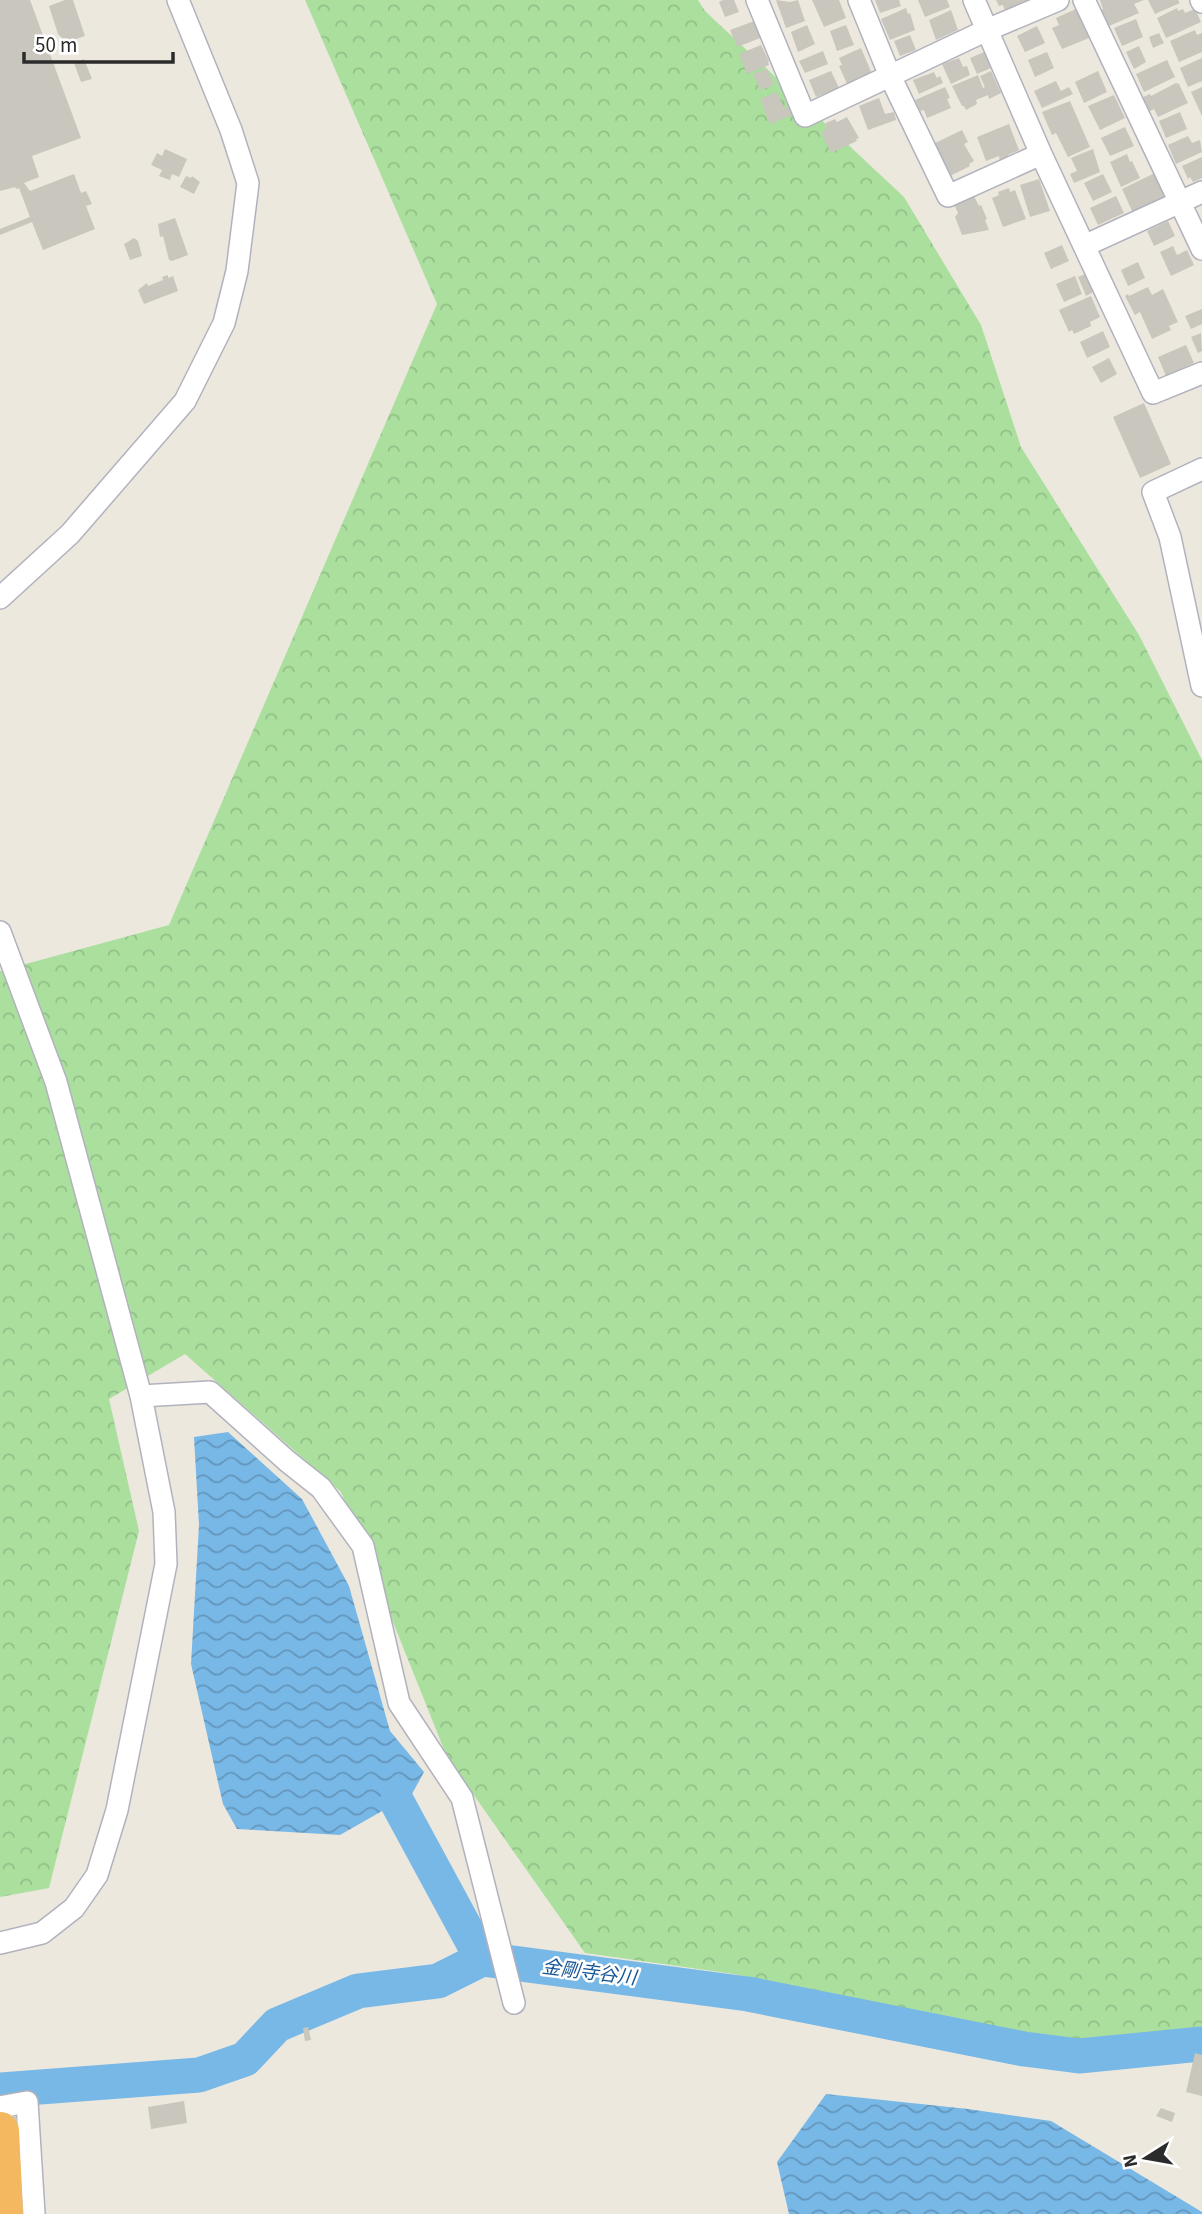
<svg xmlns="http://www.w3.org/2000/svg" width="1202" height="2214" font-family="'Source Sans 3','Noto Sans JP',sans-serif">
<defs>
<pattern id="forest-crowns" width="20" height="18" patternUnits="userSpaceOnUse" patternTransform="scale(1.75)"><rect width="20" height="18" fill="#aadf9e"/><path d="M2 6a3 3 0 1 1 6 0M12 15a3 3 0 1 1 6 0" fill="none" stroke="#92c088"/></pattern>
<pattern id="water-waves" width="16" height="10" patternUnits="userSpaceOnUse" patternTransform="scale(1.75)"><rect width="16" height="10" fill="#78b8e7"/><path d="M0 5q4-4 8 0t8 0" fill="none" stroke="#6396bb"/></pattern>
</defs>
<rect width="100%" height="100%" fill="#ece8de"/>
<!-- forest -->
<path fill="url(#forest-crowns)" d="M305 0H698L705 11 904 197 981 325 1021 447 1139 635 1202 760V2031L1074 2044 734 1974 585 1953 447 1757 341 1492 185 1354 109 1399 139 1531 49 1888 0 1897V971L169 925 437 304Z"/>
<!-- water -->
<path fill="url(#water-waves)" d="M228 1432 302 1499 349 1586 390 1731 424 1772 412 1794 340 1835 237 1829 223 1804 191 1664 199 1525 194 1437Z
M826 2094 968 2109 1051 2121 1202 2212V2214H789L777 2162Z"/>
<g fill="none" stroke-linecap="round" stroke-linejoin="round">
<!-- river -->
<path stroke="#78b8e7" stroke-width="35" d="M397 1802 482 1959
M0 2090 199 2075 245 2059 277 2025 358 1991 438 1981 482 1959 748 1994 1024 2049 1079 2056 1202 2044"/>
</g>
<!-- building -->
<path fill="#c8c6bd" d="M0 0H30L81 138 32 156 39 177 24 183 30 191 74 174 81 193 86 191 92 204 86 206 95 229 43 250 32 222 0 235V229L30 217 19 188 16 189 15 187 0 191Z
M65 0H73L85 36 64 43 62 38 58 34 49 6Z
M723 0H734L739 12 725 17 719 2Z
M776 0 790 2 798 0 805 21 786 28Z
M812 0H839L846 18 824 27Z
M875 0H899L901 6 880 13Z
M918 0H947L950 7 925 17Z
M996 0H1032L1005 11 1003 5 999 6Z
M1100 0H1144L1134 4 1139 13 1109 26 1101 10 1103 9Z
M1148 0H1178L1180 3 1155 14Z
M906 8 908 14 910 13 915 30 890 40 881 19Z
M1177 8 1178 11 1183 9 1185 13 1195 9 1201 22 1166 38 1157 18Z
M1076 9 1089 38 1062 49 1052 28 1059 25 1056 18Z
M951 10 958 30 936 40 929 20Z
M1136 19 1143 37 1122 46 1114 28Z
M757 20 763 37 737 47 730 30Z
M807 25 815 44 798 52 791 32Z
M846 25 854 45 837 51 830 31Z
M1037 26 1045 43 1025 52 1017 36Z
M1195 30 1197 35 1202 33V52L1179 62 1170 41Z
M1159 33 1164 43 1153 48 1149 37Z
M910 35 916 50 900 56 894 41Z
M761 45 769 61 768 62 769 65 747 74 739 54Z
M1139 46 1146 62 1134 69 1126 52Z
M861 48 872 74 848 86 839 66 842 65 839 58Z
M823 51 828 64 805 73 799 61Z
M984 52 991 68 977 74 970 58Z
M1047 52 1054 68 1035 77 1028 60Z
M959 58 963 67 967 66 970 75 951 84 942 64Z
M1202 58V81L1188 87 1180 68Z
M84 59 92 79 81 82 74 63Z
M1167 60 1175 77 1144 92 1136 74Z
M767 69 774 85 760 90 753 74Z
M831 71 839 88 816 97 809 80Z
M991 71 1001 93 989 99 988 95 976 100 977 104 966 110 964 106H962L952 86 978 75 983 88 985 87 980 76Z
M1098 71 1107 92 1084 103 1075 82Z
M934 72 937 78 940 76 943 83 919 94 913 80Z
M1056 81 1061 91 1069 87 1073 94 1042 108 1034 91Z
M1176 83 1179 84 1188 103 1158 117 1154 109 1148 112 1141 98 1150 94 1151 96Z
M945 87 950 98 947 99 951 108 927 118 924 110 920 111 915 100Z
M1202 87V116L1191 92Z
M777 92 784 108 788 106 792 115 770 124 760 99Z
M1114 95 1125 118 1100 130 1088 106Z
M879 98 885 114 894 112 896 120 868 130 859 106Z
M1070 101 1090 147 1068 157 1056 133 1052 135 1042 112Z
M1180 112 1187 129 1166 138 1159 121Z
M847 117 859 138 856 139 857 141 831 153 821 132 826 130V123L835 119 837 122Z
M1009 124 1019 150 1008 155V157L1000 161 999 156 986 161 977 137Z
M1125 127 1134 146 1110 156 1101 138Z
M962 130 968 142 964 144 974 161 969 164 970 166 948 177 933 144Z
M1188 136 1192 143 1200 140 1202 152 1176 164 1168 145Z
M165 149 187 159 179 177 172 174 170 180 159 176 162 170 151 165 157 153 162 156Z
M1093 149 1100 172 1074 183 1070 174 1077 171 1071 158Z
M1127 154 1130 162 1132 161 1140 178 1121 187 1110 162Z
M1202 157V178L1193 182 1190 177 1188 179 1182 166Z
M1155 173 1166 196 1133 213 1122 189Z
M1103 174 1112 192 1093 201 1084 183Z
M186 176 191 178 192 176 200 182 194 194 180 187Z
M1039 179 1050 211 1030 217 1020 185Z
M1009 188 1010 192 1015 190 1026 219 1003 227 992 198 999 195 998 192Z
M974 196 979 206 981 205 987 219 985 220 989 230 962 235 955 217 958 213 954 204Z
M1116 196 1124 213 1098 225 1090 208Z
M175 218 188 255 172 261 169 260 163 236 160 237 158 224Z
M1168 221 1175 236 1154 246 1147 231Z
M134 238 138 241 142 256 130 260 124 244Z
M1062 245 1069 261 1051 269 1044 253Z
M1173 246 1177 255 1187 250 1194 265 1171 276 1160 252Z
M1138 262 1145 278 1128 286 1121 270Z
M1085 274 1093 292 1086 296 1078 277Z
M168 275V278L173 276 178 291 144 304 138 290 147 283 148 286 163 280 162 277Z
M1075 276 1082 294 1064 302 1056 284Z
M1148 287 1152 295 1163 289 1178 322 1169 326 1171 330 1152 339 1140 312 1135 315 1125 296 1128 294 1129 296Z
M1091 296 1100 317 1090 322 1091 326 1074 334 1072 330 1069 332 1059 310Z
M1202 309V324L1191 329 1185 316Z
M1103 331 1110 347 1087 358 1080 342Z
M1201 333 1202 351 1198 353 1191 337Z
M1186 345 1194 363 1166 376 1158 357Z
M1109 358 1117 374 1101 383 1092 367Z
M1144 403 1171 464 1140 478 1113 417Z
M308 2027 311 2040 305 2041 303 2028Z
M1195 2053 1202 2055V2096L1186 2092Z
M184 2101 187 2123 151 2129 148 2107Z
M1161 2108 1175 2113 1172 2122 1156 2116Z"/>
<g fill="none" stroke-linecap="round" stroke-linejoin="round">
<defs>
<path id="minor" d="M757 0 805 116 987 30 1058 0
M859 0 890 76 948 196 1041 154
M974 0 1041 154 1153 393 1202 373
M1084 0 1202 249
M1201 0 1202 2
M1084 246 1202 192
M1202 469 1153 492 1170 537 1202 686
M0 598 70 534 185 401 224 323 237 271 248 183 231 130 178 0
M0 932 56 1082 141 1396 164 1512 166 1564 117 1810 97 1875 74 1908 42 1933 0 1943
M141 1396 210 1392 287 1461 321 1488 363 1546 399 1703 462 1798 514 2003
M0 2107 27 2102 34 2214"/>
<path id="motorway" d="M0 2131 4 2214"/>
</defs>
<!-- minor casing -->
<use href="#minor" stroke="#b2b2be" stroke-width="24"/>
<!-- motorway casing -->
<use href="#motorway" stroke="#c8c8c8" stroke-width="42"/>
<!-- minor -->
<use href="#minor" stroke="#fff" stroke-width="21"/>
<!-- motorway -->
<use href="#motorway" stroke="#f4b861" stroke-width="38"/>
</g>
<g text-anchor="middle" dominant-baseline="central" stroke-width="5" stroke-linejoin="round" paint-order="stroke">
<!-- water labels -->
<g font-size="19" font-style="italic" fill="#165594" stroke="#fff">
<text transform="translate(589 1973) rotate(7)">金剛寺谷川</text>
</g>
</g>
<!-- north arrow -->
<g transform="translate(1146 2158) rotate(259)" stroke="#ffffff" stroke-width="5" paint-order="stroke">
<path d="M0-5L12 26L0 18L-12 26Z" fill="#2b2b2b"/>
<text y="-10" font-size="19" font-weight="bold" text-anchor="middle" fill="#2b2b2b">N</text>
</g>
<!-- scale -->
<path d="M24 52v10h149v-10" fill="none" stroke="#2b2b2b" stroke-width="3.5"/>
<text x="35" y="52" font-size="21" fill="#2b2b2b" stroke="#ffffff" stroke-width="5" paint-order="stroke">50 m</text>
</svg>
